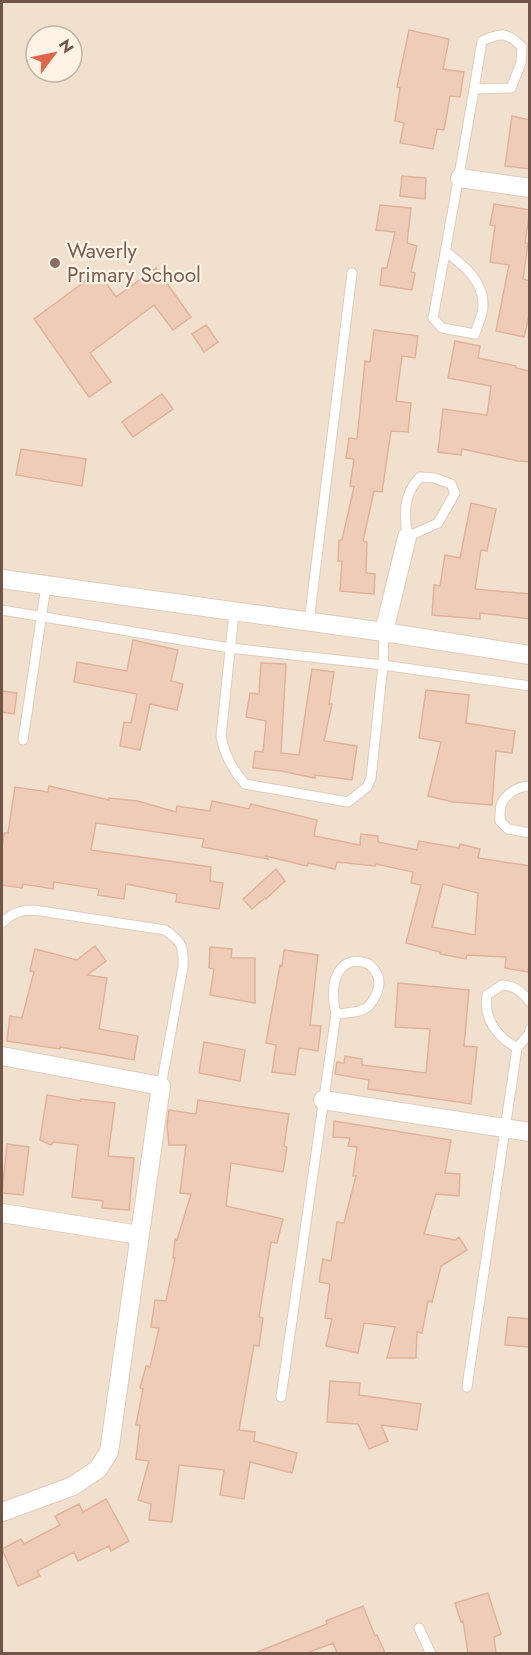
<svg xmlns="http://www.w3.org/2000/svg" width="531" height="1655" font-family="Jost,sans-serif">
<rect width="100%" height="100%" fill="#fbefdf"/>
<!-- residential -->
<path fill="#f2e0ce" fill-rule="evenodd" d="M2 2H529V1653H2ZM36 36H72V72H36Z"/>
<!-- building -->
<path fill="#efccb8" stroke="#e1b299" stroke-width="1.5" fill-rule="evenodd" d="M409 30 449 39 443 69 464 72 460 97 450 96 444 130 437 129 433 149 400 143 404 123 395 121 400 88 397 87Z
M512 116 530 120V169L505 166Z
M402 176 426 178 425 199 400 196Z
M494 204 530 210 525 243H528L523 279 530 281V311L524 337 496 331 509 265 490 262 495 226 490 225Z
M380 205 411 208 407 243 417 246 411 272 415 273 412 290 380 285 382 268H387L395 232 376 230Z
M156 268 191 317 173 330 154 305 90 353 111 382 89 397 34 319 98 272 116 297Z
M206 325 218 342 204 352 192 334Z
M374 330 418 336 415 358 402 356 396 401 411 403 408 432 391 431 382 492 374 491 363 541 367 542 366 573 375 574 374 594 340 591 342 561H338L339 540H342L354 487 350 486 354 459 346 458 349 438 357 439 365 361 370 362Z
M455 341 480 346 478 358 516 366V368L530 371V462L518 461 462 449 461 455 438 452 443 409 487 415 491 386 448 378Z
M162 394 173 409 133 437 122 422Z
M21 449 86 459 82 486 16 475Z
M471 503 496 509 487 551 481 550 475 589 530 594V619L480 613V619L432 615 434 585 440 586 445 555 460 558Z
M133 640 178 650 171 681 183 684 177 710 150 704 140 750 120 746 124 722 131 723 137 694 74 682 77 662 127 671Z
M261 663 286 664 281 753 299 755 312 669 334 672 329 704H332L324 741 357 746 352 780 315 775V778L281 771 253 768 255 751 263 752 266 721 246 717 250 693 259 694Z
M426 690 469 695 466 723 515 731 512 753 496 751 492 805 453 802 428 796 441 742 419 738Z
M2 691 17 693 14 714 2 712Z
M49 786 109 800V798L138 801 176 812 177 806 210 811 212 801 249 809 251 804 317 820 314 836 360 845 361 834 378 836V842L417 850 419 841 459 848 460 844 480 849 478 858 530 866V959L528 972 505 968 506 957 467 955 466 959 440 954V952L406 943 421 885 411 883 413 872 376 864 375 866 337 862 335 869 308 863 307 866 266 856 268 859 202 847 204 839 96 823 91 850 211 867 210 881 223 883 219 909 176 902 177 894 126 884 124 899 98 895 99 889 54 882 53 889 23 884 22 888 2 885V849L4 833H8L15 787 48 792ZM443 884 478 893 475 935 432 927Z
M276 869 285 881 266 899 265 898 252 909 243 899Z
M95 946 106 961 87 975 107 978 99 1029 138 1036 134 1060 60 1047V1049L7 1041 10 1016 22 1018 34 972 30 971 35 949 77 960Z
M210 947 232 949 231 958H255V1003L210 995 214 969 209 968Z
M284 950 318 955 310 1025 321 1026 318 1051 299 1048 295 1075 272 1072 276 1045 266 1043 280 965 282 966Z
M398 983 469 990 464 1046 477 1047 471 1104 368 1089 369 1080 335 1074 337 1062 344 1063 345 1056 362 1059V1065L426 1073 430 1029 395 1027Z
M204 1042 245 1050 240 1081 199 1073Z
M47 1095 80 1101 81 1099 115 1103 108 1156 134 1158 129 1210 102 1208 103 1201 72 1197 78 1145 53 1142 51 1145 40 1140Z
M198 1100 289 1114 284 1146 287 1147 283 1172 231 1163 226 1206 283 1219 277 1243 271 1242 259 1317 263 1318 259 1346 254 1345 239 1430 255 1432 254 1441 297 1453 292 1473 250 1462 244 1499 220 1495 224 1470 179 1465 172 1522 149 1520 151 1504 138 1500 149 1461 136 1459 140 1425H136L143 1389 140 1388 146 1366 150 1367 159 1328 151 1327 155 1300 166 1301 175 1258H173L175 1239 177 1240 191 1194 180 1193 186 1145H169L167 1125 169 1110 196 1114Z
M334 1121 451 1140 445 1173 460 1174 459 1196 436 1194 424 1234 455 1240 459 1237 467 1250 441 1266 432 1302 428 1301 422 1333 417 1332 416 1358H387L395 1327 364 1323 358 1353 326 1346 332 1319 325 1318 330 1284 319 1282 323 1259 331 1261 337 1222 344 1223 356 1176H353L357 1147 348 1146 350 1138 333 1137Z
M7 1144 29 1147 23 1195 2 1193Z
M508 1317 530 1319V1347L505 1345Z
M330 1381 360 1383 359 1395 421 1404 417 1430 381 1425 388 1441 369 1449 358 1424 327 1422Z
M106 1499 129 1541 111 1551 109 1546 78 1561 74 1552 37 1571 40 1576 18 1586 2 1549 21 1539 24 1544 60 1525 55 1516 79 1504 83 1512Z
M488 1593 501 1634 494 1637 496 1653H468L463 1621 461 1622 455 1603Z
M363 1606 375 1636 377 1635 385 1653H337L333 1643 307 1653H255L327 1624 326 1621Z"/>
<g fill="none" stroke-linecap="round" stroke-linejoin="round">
<defs>
<path id="lane" d="M445 251C463 265 484 281 483 306 483 315 477 326 475 334L442 328 433 318C450 226 467 134 482 41 501 32 507 32 522 47L521 63 511 88 474 89
M420 477 435 478 451 484 455 493 438 523 407 537C405 513 402 496 420 477Z
M2 610 230 648 383 665 530 686
M234 613 221 736C224 754 233 770 245 784L348 802 367 787 371 778 383 665 384 632
M309 622 352 273
M23 740 46 586
M530 786C518 786 505 794 501 805 500 809 500 816 500 821L508 829 530 833
M2 923C12 913 20 910 34 910L165 930C182 942 184 946 183 967L161 1086
M517 1048C497 1037 483 1018 487 995L502 985C516 986 521 991 530 1002
M467 1387 517 1048 529 1034 530 1029
M281 1397 336 1014C319 939 394 955 376 995 374 999 369 1007 364 1009 357 1013 344 1013 336 1014
M419 1628 431 1654"/>
<path id="street" d="M460 178 530 188
M2 579 384 632 530 655
M384 632 407 537
M2 1056 161 1086 109 1452 98 1469 73 1486 2 1512
M323 1100 530 1132
M2 1213 139 1235"/>
</defs>
<!-- lane casing -->
<use href="#lane" stroke="#decbbc" stroke-width="11"/>
<!-- street casing -->
<use href="#street" stroke="#decbbc" stroke-width="20"/>
<!-- lane -->
<use href="#lane" stroke="#fff" stroke-width="9"/>
<!-- street -->
<use href="#street" stroke="#fff" stroke-width="18"/>
</g>
<!-- markers -->
<circle fill="#8d6e63" stroke="#fef3e5" stroke-width="2" cx="55" cy="263" r="6"/>
<g text-anchor="middle" dominant-baseline="central" stroke-width="4.5" stroke-linejoin="round" paint-order="stroke">
<!-- education labels -->
<g font-size="21" fill="#785e54" stroke="#fef3e5" text-anchor="start">
<text x="67" y="251">Waverly<tspan x="67" dy="24">Primary School</tspan></text>
</g>
</g>
<!-- border -->
<rect width="531" height="1655" fill="none" stroke="#705548" stroke-width="6"/>
<!-- north arrow -->
<g transform="translate(54 54) rotate(58)"><circle r="28" fill="#fef3e5" stroke="#c5b4a6" stroke-width="1.5"/>
<path d="M0-4.5L10 22L0 15L-10 22Z" fill="#e16548"/>
<text y="-9" font-size="16" font-weight="bold" text-anchor="middle" fill="#705548">N</text>
</g>
</svg>
